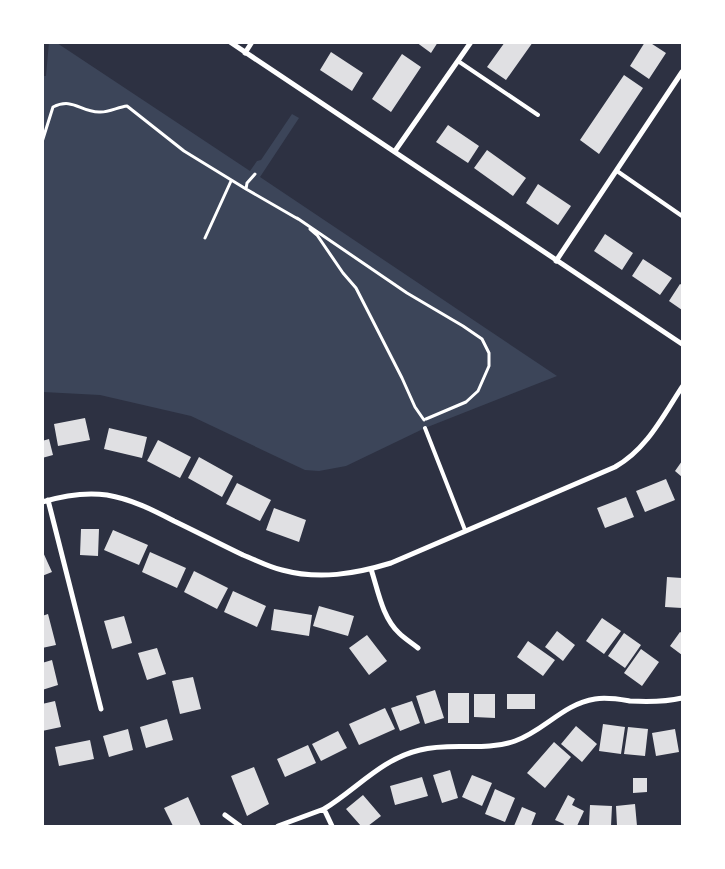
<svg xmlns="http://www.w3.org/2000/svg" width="725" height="869" font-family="'Roboto Condensed',sans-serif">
<rect width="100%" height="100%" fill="#2d3142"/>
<!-- green -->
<path fill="#3c4559" d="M49 42 57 43 250 171 257 161 261 160 292 114 299 118 260 177 557 376 425 428 346 466 319 471 305 470 290 463 191 416 100 395 43 392 42 76H46Z"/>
<!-- building -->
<path fill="#e0e0e3" d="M416 42H438L431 53Z
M505 42H533L506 80 487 67Z
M645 42H649L666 53 649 79 630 66Z
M331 52 363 73 352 91 320 70Z
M402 54 421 67 391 112 372 99Z
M624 75 643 88 599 154 580 140Z
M448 125 479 146 468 163 436 142Z
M487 150 526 178 513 196 474 168Z
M538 184 571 206 558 225 526 203Z
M605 234 633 253 622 270 594 251Z
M643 259 672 278 660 295 632 276Z
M680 284 682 285V310L669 301Z
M85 418 90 440 58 446 54 424Z
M109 428 147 437 142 458 104 449Z
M49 439 53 455 42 458V441Z
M158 440 191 457 180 478 147 461Z
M199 457 233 476 222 497 188 478Z
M682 461V477L675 471Z
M666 479 675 500 645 512 636 491Z
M237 483 271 500 260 521 226 504Z
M626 497 634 517 605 528 597 508Z
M274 508 306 520 299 542 266 530Z
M81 529H99L98 556 80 555Z
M113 530 148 545 139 565 104 550Z
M42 550 52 572 42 576Z
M150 552 186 568 177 588 142 572Z
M194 571 228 588 217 609 184 592Z
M667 577 682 578V608L665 607Z
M233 591 266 606 257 627 224 612Z
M319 606 354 616 348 636 313 626Z
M274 609 312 615 309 636 271 630Z
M48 614 56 645 42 648V616Z
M124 616 132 643 112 649 104 621Z
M602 618 621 631 604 654 586 641Z
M557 631 575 645 563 661 545 647Z
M680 632 682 633V655L670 646Z
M624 633 641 645 625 668 608 656Z
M367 635 387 661 369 675 349 648Z
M528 641 555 660 543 676 517 657Z
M157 648 166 674 147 680 138 653Z
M641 649 659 662 642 686 624 673Z
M52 660 58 685 42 690V663Z
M193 677 201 709 180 714 172 681Z
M435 690 444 718 425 724 416 696Z
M448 693H469V723H448Z
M474 694H495V718L474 717Z
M507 694H535V709H507Z
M55 701 61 727 42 731V704Z
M412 701 420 723 400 731 391 708Z
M385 708 395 729 359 745 349 724Z
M167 719 173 740 146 748 140 727Z
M603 724 625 727 621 754 599 751Z
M576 726 597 744 582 762 561 744Z
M628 727 648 729 645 756 624 754Z
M128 729 133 750 109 757 103 736Z
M675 729 679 752 656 756 652 733Z
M338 731 347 748 321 761 312 744Z
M90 740 94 759 59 766 55 747Z
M554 742 571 757 545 788 527 773Z
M308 745 316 763 285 777 277 759Z
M254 767 269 804 247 816 231 776Z
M450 770 458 798 442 803 433 775Z
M472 775 492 783 482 806 462 797Z
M422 777 428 796 395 805 390 786Z
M633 778H647V792L633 793Z
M495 789 515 798 505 822 485 814Z
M363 795 381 816 368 826H361L346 809Z
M568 795 575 799 572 805 584 811 577 826H563L564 824 555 820Z
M188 797 201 826H173L164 808Z
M635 804 637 826H617L616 806Z
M590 805 612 806 611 826 589 825Z
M522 807 536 813 531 826H514Z"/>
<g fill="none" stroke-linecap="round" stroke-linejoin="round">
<!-- path -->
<path stroke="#fff" stroke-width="3" d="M42 142 53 107C73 97 80 112 99 112 108 113 118 107 127 106L184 151 246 189
M255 174 247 183 246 189 298 219
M297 218 407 293 463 326 482 339 489 353V366L478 391 466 402 426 419
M310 229 317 235 343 273 356 288 402 378 415 407 424 420
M205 238 231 181"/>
<!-- service -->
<path stroke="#fff" stroke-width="4" d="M458 61 538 115
M617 171 682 216
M425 428 465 530"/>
<!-- minor -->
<path stroke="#fff" stroke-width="5" d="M230 42 682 344
M245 53 252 42
M395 151 471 42
M556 261 682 72
M48 500 101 709
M42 502C62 496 86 492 107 495 131 499 153 510 174 521 197 532 220 544 243 555 256 560 269 567 282 570 319 580 355 574 391 563L615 467C647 449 663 416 682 387
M371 569C378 590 382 617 399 633 405 639 412 643 418 648
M225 815 240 826
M278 826 324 809
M332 826 324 809C357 789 381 759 420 750 451 742 484 752 515 741 544 731 563 704 595 699 607 697 618 699 630 701 648 702 665 702 682 698"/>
</g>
<!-- border -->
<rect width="725" height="869" fill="none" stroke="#ffffff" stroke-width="88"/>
</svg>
